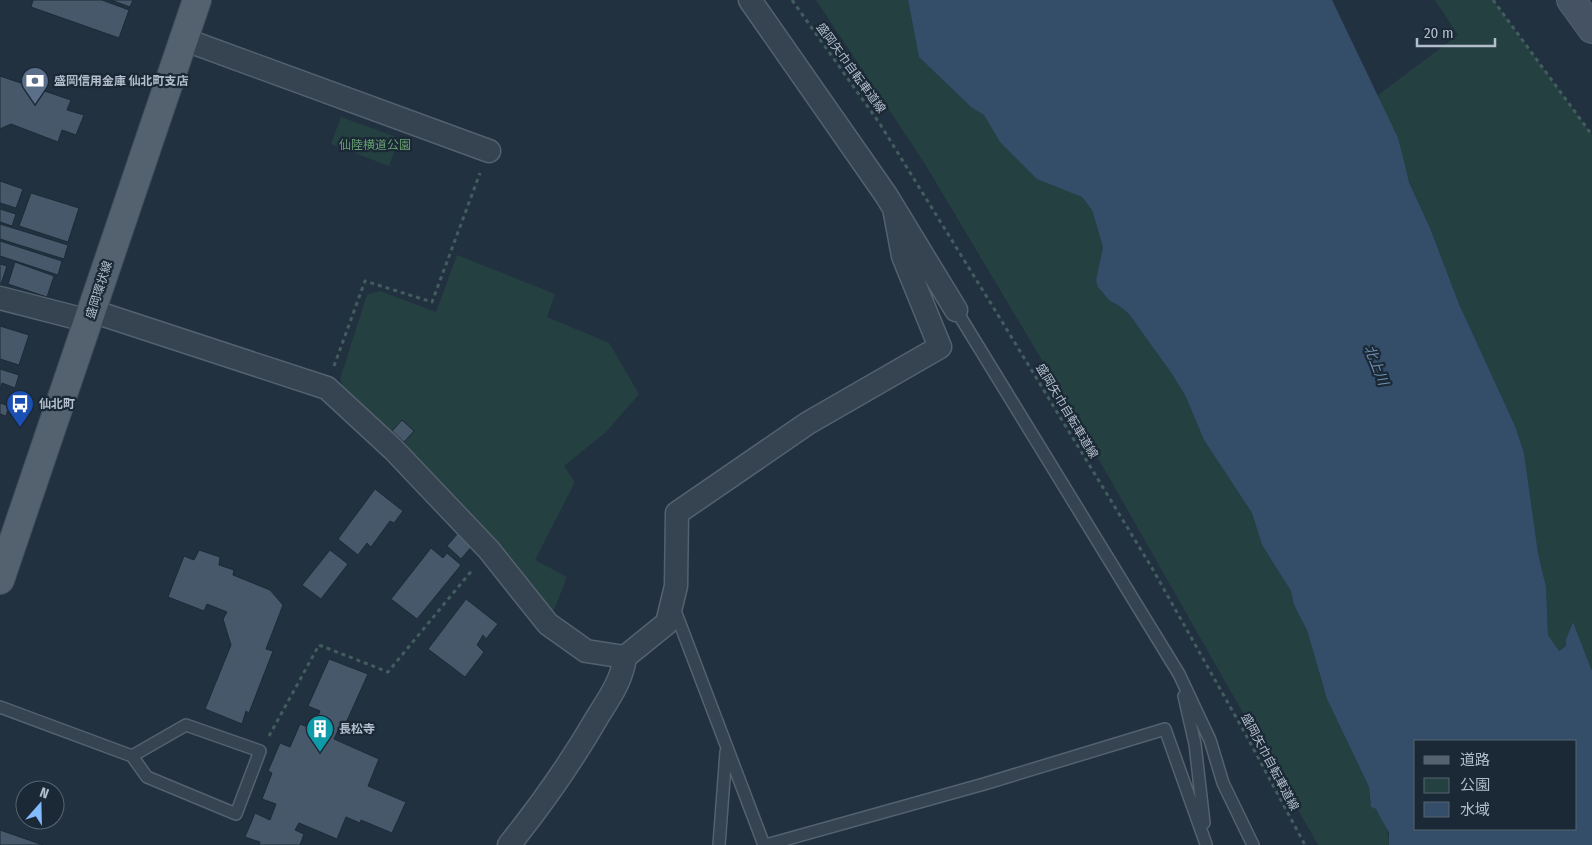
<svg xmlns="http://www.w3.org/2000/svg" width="1592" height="845" font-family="'Fira Sans Condensed','Noto Sans JP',sans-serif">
<rect width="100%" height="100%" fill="#223140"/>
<!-- green -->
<path fill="#244041" d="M816 0H908L919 57 971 107 984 115 1000 142 1063 188 1082 197 1092 210 1103 247 1096 280 1110 301 1118 305 1129 314 1172 374 1185 395 1204 440 1252 513 1262 545 1291 591 1294 605 1307 630 1327 699 1369 787 1370 803C1381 813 1389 829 1389 845H1318L1052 377 925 164Z
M1435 0H1493L1592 135V671L1573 622 1566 639V646L1558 651 1548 635 1546 587 1538 553 1524 453 1515 426 1459 304 1430 228 1409 181 1378 95 1458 35Z
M341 117 399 138 389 166 331 144Z
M457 255 555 294 547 317 609 343 639 394 606 432 564 466 575 482 535 560 567 577 552 615 511 557 345 391 340 379 367 295 380 291 436 312Z"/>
<!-- water -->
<path fill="#344e69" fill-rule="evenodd" d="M908 0H1332L1398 138 1409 182 1430 228 1459 304 1515 426 1524 453 1538 553 1546 587 1548 635 1559 651 1566 646V639L1573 622 1592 671V845H1389V833L1376 809 1371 807 1369 787 1327 699 1307 630 1294 605 1291 591 1262 545 1252 513 1204 440 1185 395 1172 374 1129 314 1118 305 1110 301 1098 287 1096 280 1103 247 1092 210 1082 197 1037 179 1000 142 984 115 971 107 919 57ZM1416 741H1576V829H1416Z"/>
<!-- building -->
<path fill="#47586a" stroke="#1d2a37" d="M33 0H102L129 10 119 38 31 7Z
M111 0H133L130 7Z
M0 76 71 100 67 110 84 115 76 135 62 130 58 142 11 124 0 129Z
M0 181 23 189 16 208 0 203Z
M31 193 79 208 68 242 19 226Z
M0 209 16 214 12 226 0 222Z
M0 224 68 245 64 259 0 239Z
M0 241 62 261 58 275 0 256Z
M15 262 54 276 47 297 8 284Z
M0 264 7 266 0 287Z
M0 326 29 335 19 365 0 359Z
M0 369 19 375 15 388 2 383 0 390Z
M0 403 9 406 6 416 0 414Z
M402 420 414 431 404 442 392 431Z
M375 489 403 511 394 523 390 521 371 547 367 543 358 555 338 539Z
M458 533 473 545 461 559 447 546Z
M431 548 443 558 447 553 461 565 417 619 391 599Z
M199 550 220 557 219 565 234 570 233 575 270 590 283 605 266 649 273 651 249 713 246 711 242 724 205 709 231 645 223 619 227 612 207 604 204 611 168 597 184 556 194 560Z
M330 550 348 564 321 599 302 585Z
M466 599 498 624 486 639 483 635 477 645 484 652 465 677 428 649Z
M329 659 368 674 345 725 341 724 334 739 379 759 368 786 406 802 392 833 361 820 360 823 346 817 337 839 299 823 295 830 304 834 300 845H259L260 842 245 837 255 813 270 820 276 804 262 799 272 773 268 771 280 743 290 747 300 724 312 729 320 711 308 706Z
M0 830 43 845H0Z"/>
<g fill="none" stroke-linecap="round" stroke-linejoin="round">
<defs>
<path id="lane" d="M956 310 1179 674 1210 740 1223 783 1253 845
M674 608 764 845
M1184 696 1195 744 1204 823
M0 707 132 756 147 777 236 814 260 751 186 725 132 756
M719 845 726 752
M766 845 984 784 1165 729 1206 844"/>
<path id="street" d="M750 0 886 195 956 310
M183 39 489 151
M0 298 89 321
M92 311 327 388 393 449 489 550 548 624 586 651 625 657 667 623 676 586 677 513 808 423 940 347 903 256 894 208
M509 845C542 804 572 761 598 716 610 697 622 680 625 657"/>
<path id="secondary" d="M1571 0 1592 29"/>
<path id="primary" d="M0 580 197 0"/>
</defs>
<!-- lane casing -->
<use href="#lane" stroke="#54616e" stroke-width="14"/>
<!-- street casing -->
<use href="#street" stroke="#54616e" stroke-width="25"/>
<!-- secondary casing -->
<use href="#secondary" stroke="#54616e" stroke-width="30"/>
<!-- primary casing -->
<use href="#primary" stroke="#3f4c59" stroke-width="30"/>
<!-- path -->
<path stroke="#425d5e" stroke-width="3" stroke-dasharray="4 4" stroke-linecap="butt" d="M792 0 880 124 998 315 1152 568 1246 735 1305 845
M1493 0 1592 135
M334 366 365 281 432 302 480 173
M269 736 319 645 388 672 473 569"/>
<!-- lane -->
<use href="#lane" stroke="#364350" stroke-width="11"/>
<!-- street -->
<use href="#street" stroke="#364350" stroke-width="22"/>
<!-- secondary -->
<use href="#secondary" stroke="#445264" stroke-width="28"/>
<!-- primary -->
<use href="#primary" stroke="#546270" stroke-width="28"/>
</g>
<!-- icons -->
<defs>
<symbol id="bank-pin" viewBox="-11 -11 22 30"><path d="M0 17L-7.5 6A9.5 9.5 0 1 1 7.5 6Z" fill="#5c6f8a" stroke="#1b2835"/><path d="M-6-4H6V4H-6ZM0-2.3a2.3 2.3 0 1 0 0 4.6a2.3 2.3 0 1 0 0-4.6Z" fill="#fff"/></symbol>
<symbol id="bus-pin" viewBox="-11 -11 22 30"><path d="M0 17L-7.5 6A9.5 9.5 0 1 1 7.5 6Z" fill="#1a4fb4" stroke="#1b2835"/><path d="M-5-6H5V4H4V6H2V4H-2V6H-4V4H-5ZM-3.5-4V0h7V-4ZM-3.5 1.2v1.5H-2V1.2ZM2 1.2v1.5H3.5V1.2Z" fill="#fff"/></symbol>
<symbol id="building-pin" viewBox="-11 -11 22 30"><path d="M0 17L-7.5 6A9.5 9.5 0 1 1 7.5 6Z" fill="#0f9aa8" stroke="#1b2835"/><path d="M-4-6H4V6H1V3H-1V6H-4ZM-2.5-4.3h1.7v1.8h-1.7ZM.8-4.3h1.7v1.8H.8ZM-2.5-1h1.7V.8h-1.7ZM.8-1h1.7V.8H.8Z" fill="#fff"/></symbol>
</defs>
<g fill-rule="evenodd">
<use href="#bank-pin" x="19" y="65" width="32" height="43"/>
<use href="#bus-pin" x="4" y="388" width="32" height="43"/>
<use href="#building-pin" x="304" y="713" width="32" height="43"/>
</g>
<g text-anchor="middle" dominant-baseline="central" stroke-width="4.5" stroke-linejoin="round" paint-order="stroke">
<!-- street labels -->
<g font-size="12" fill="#b2becb" stroke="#1b2835">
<text transform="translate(851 68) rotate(54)">盛岡矢巾自転車道線</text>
<text transform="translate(99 290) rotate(-72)">盛岡環状線</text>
<text transform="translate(1067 411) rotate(59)">盛岡矢巾自転車道線</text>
<text transform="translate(1270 762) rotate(62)">盛岡矢巾自転車道線</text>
</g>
<!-- poi labels -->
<g font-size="12" font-weight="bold" fill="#b2becb" stroke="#1b2835" text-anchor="start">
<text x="54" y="81">盛岡信用金庫 仙北町支店</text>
<text x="39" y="404">仙北町</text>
<text x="339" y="729">長松寺</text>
</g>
<!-- park labels -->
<g font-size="12" fill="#679e70" stroke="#1b2835">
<text x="375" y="145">仙陸横道公園</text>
</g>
<!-- water labels -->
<g font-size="14" font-style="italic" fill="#7090b1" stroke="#1b2835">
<text transform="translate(1376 365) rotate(68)">北上川</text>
</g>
</g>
<!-- legend -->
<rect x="1414" y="740" width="162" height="90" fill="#1b2835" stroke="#576471"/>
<rect x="1424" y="756" width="25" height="8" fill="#546270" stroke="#576471"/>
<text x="1460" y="765" font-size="15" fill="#b2becb">道路</text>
<rect x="1424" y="778" width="25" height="15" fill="#244041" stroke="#576471"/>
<text x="1460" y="790" font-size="15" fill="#b2becb">公園</text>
<rect x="1424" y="802" width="25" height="15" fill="#344e69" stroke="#576471"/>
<text x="1460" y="815" font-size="15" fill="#b2becb">水域</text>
<!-- north arrow -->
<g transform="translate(40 805) rotate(20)"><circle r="24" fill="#1b2835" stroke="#576471"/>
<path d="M0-4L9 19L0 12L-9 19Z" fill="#83bbff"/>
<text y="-8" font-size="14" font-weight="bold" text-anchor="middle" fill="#b2becb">N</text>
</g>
<!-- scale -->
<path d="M1417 38v8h78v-8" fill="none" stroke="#b2becb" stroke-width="2.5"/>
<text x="1424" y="38" font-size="15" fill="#b2becb" stroke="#1b2835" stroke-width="4" paint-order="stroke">20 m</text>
</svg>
